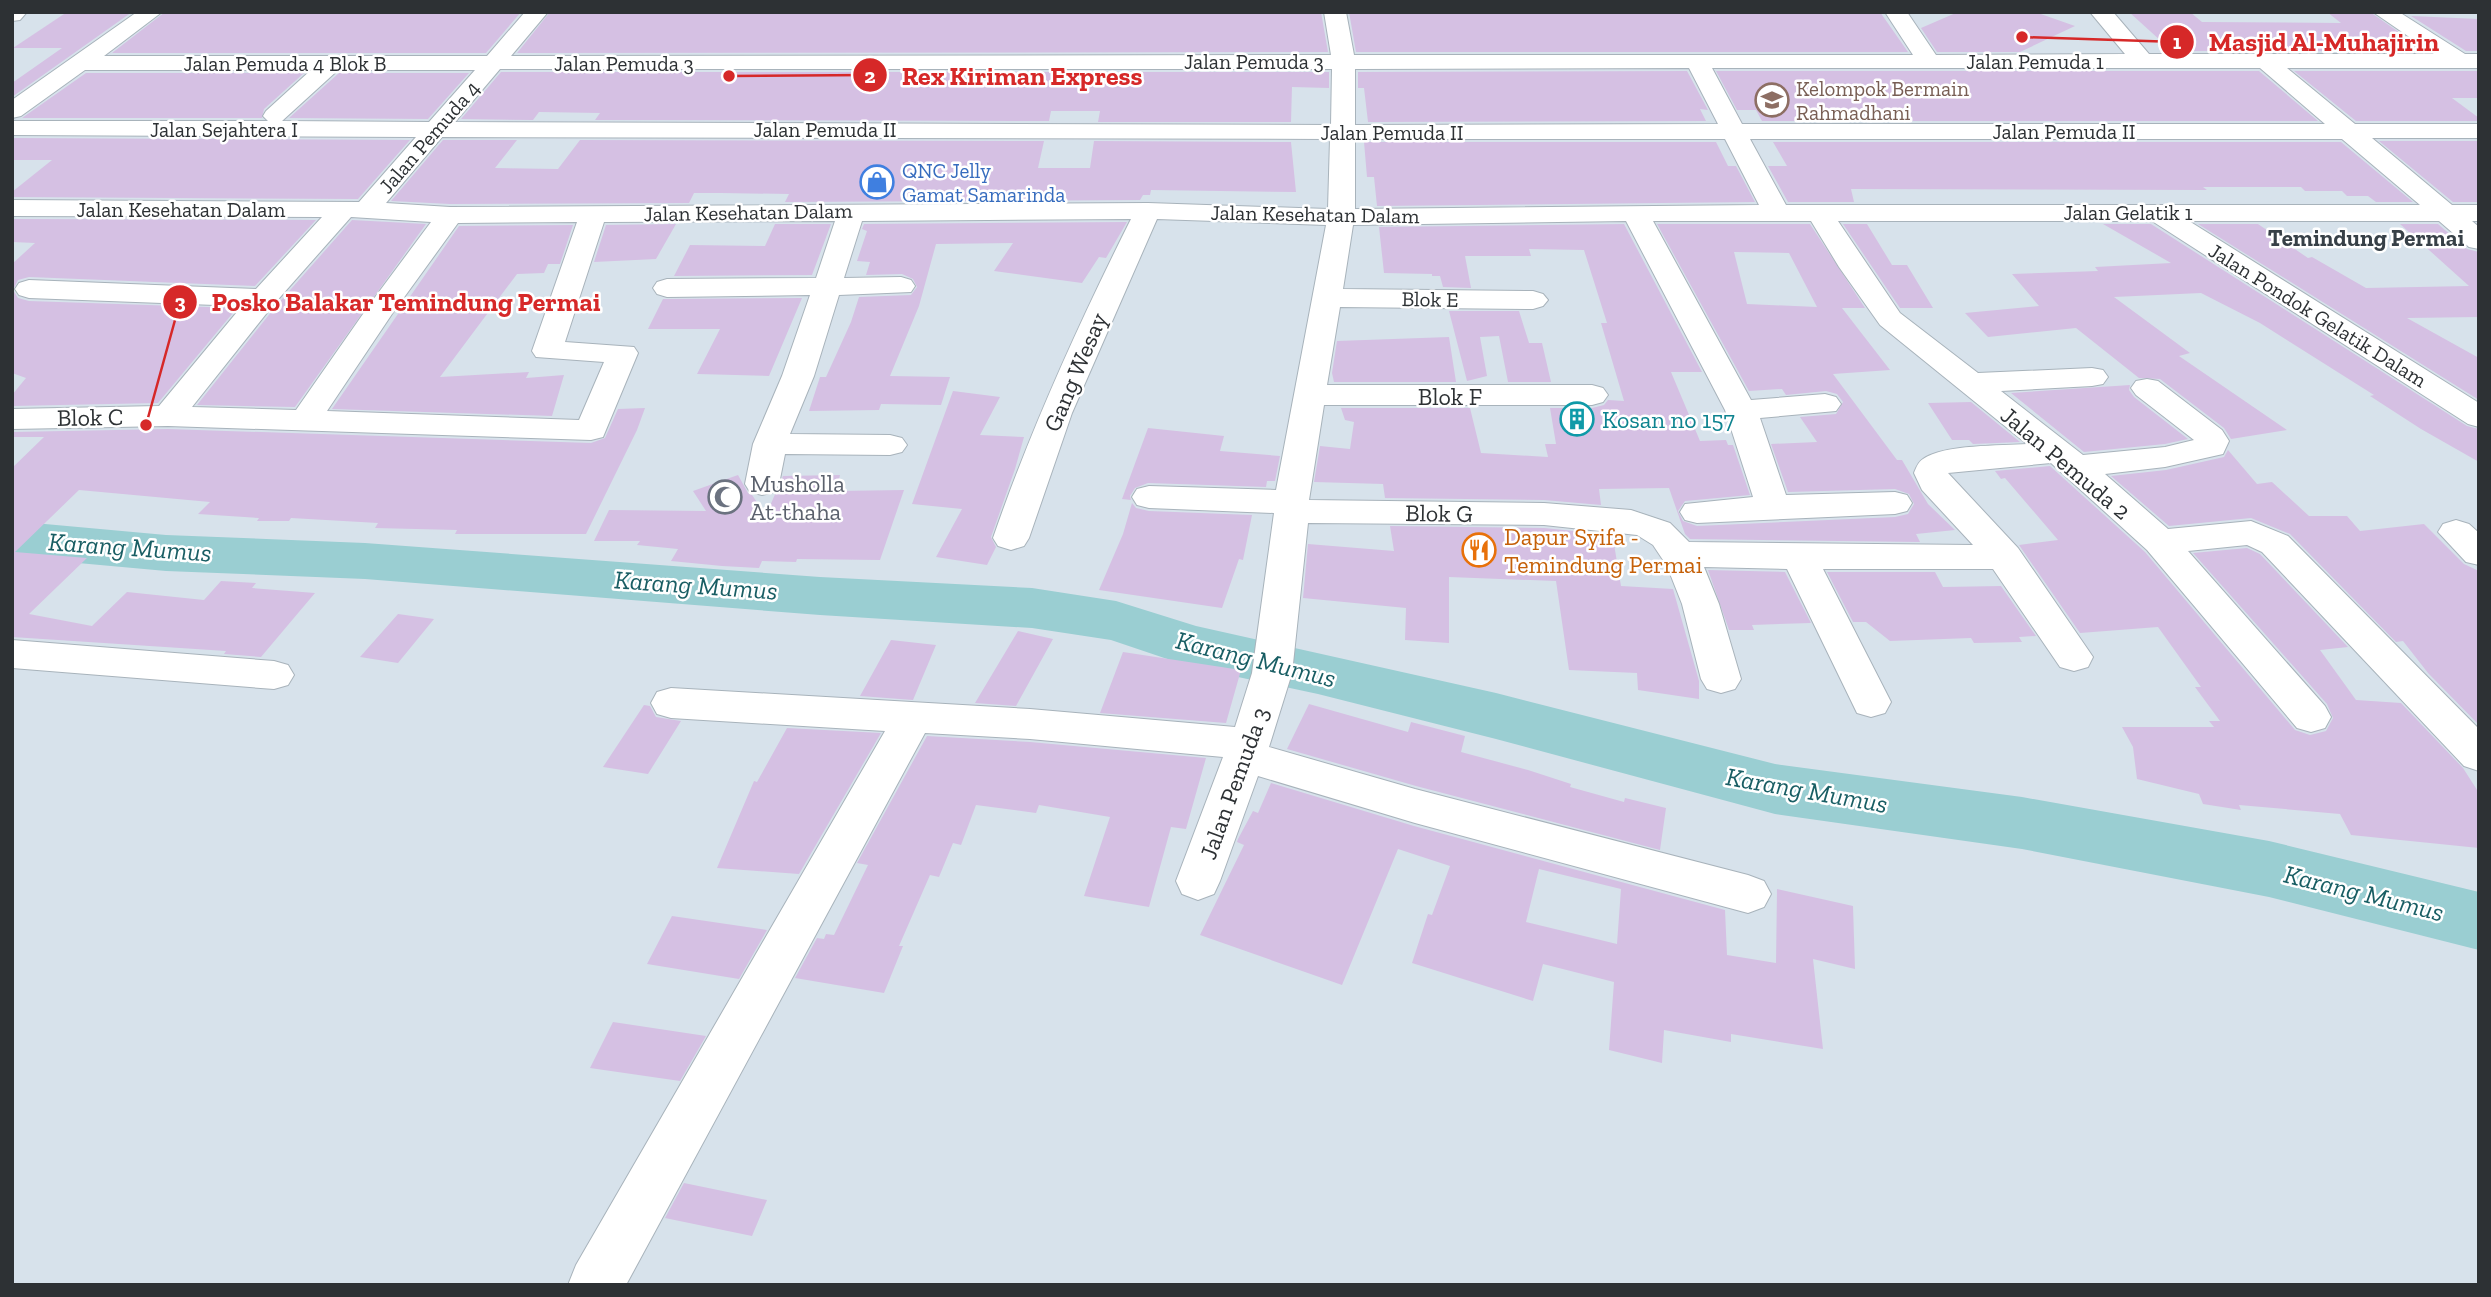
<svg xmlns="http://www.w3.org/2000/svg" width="2491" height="1297" font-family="'Zilla Slab',serif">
<rect width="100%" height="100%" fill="#d7e2eb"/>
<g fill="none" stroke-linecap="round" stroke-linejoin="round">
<!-- river -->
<path fill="#9aced2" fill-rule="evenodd" d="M12 521 166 535 365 543 820 577 1032 588 1116 601 1196 626 1496 693 1775 764 2022 797 2269 841 2479 892V950L2269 897 2022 849 1775 814 1496 739 1318 694 1191 667 1111 640 1032 628 820 615 365 579 166 571 12 557Z"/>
</g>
<!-- building -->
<path fill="#d5c0e3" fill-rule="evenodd" d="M67 12H132L12 97V83L62 48H13Z
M165 12 392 13 521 12 486 53H112Z
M550 12H1321L1328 52 517 53Z
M1349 12H1880L1908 52H1356Z
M1958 12H2035L2075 26 2020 52H1937L1921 28Z
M2129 12H2190L2202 22 2341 23 2327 12H2370L2426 51H2172Z
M2411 16 2479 19V51H2466Z
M1687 71 1708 110 1700 109 1706 121 1368 122 1364 88H1358V72Z
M1716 71H2259L2318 121H1762L1756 110H1737Z
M2294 71H2479V98H2452L2479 118V121H2356Z
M501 72H1329V88L1292 87 1291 122H1098L1100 111H1051L1049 121 595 120 600 113 539 112 533 120 461 119Z
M86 73H304L264 109 262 118H22Z
M339 73H469L428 119 289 118Z
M12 138 410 140 358 199 12 197V192L52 160H12Z
M443 140H517L495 168 558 169 580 140 1044 141 1038 168H1090L1094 141 1291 142 1296 192 1151 190 1150 195H1143L1140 200 785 202 789 194 721 193H694L689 203 450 204 391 201Z
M2379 141H2479V202H2453Z
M1364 142H1716L1728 166H1736L1755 202 1377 206 1374 177H1367Z
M1773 142H2341L2413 202H2376L2368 196H2347L2342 191H2305L2301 187H2203L2207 190 1851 189 1854 202H1788L1768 166H1787Z
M12 219 316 220 255 286 29 277 18 280 13 290 18 298 29 301 237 308 158 403 12 406V395L26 378 12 373V264L35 243 12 242Z
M352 220 426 224 295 407 197 405 276 306Z
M1127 222 1106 258 1099 257 1082 283 994 271 1013 243 936 244 919 306 890 376 950 377 941 405 881 404 879 410 809 411 820 377H826L851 322 859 297 911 295 917 287 913 279 902 274 866 275 870 262 857 261 867 231 862 229 864 224Z
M676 224 656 259 594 262 606 225Z
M775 224H831L812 275 674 276 690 245 765 246Z
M1624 224 1702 372H1671L1700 441 1726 440 1728 445H1733L1750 495 1685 501 1678 511 1683 521 1697 526 1895 517 1908 514 1914 504 1909 494 1895 489 1788 492 1771 444 1817 442 1800 417 1836 414 1843 402 1837 394 1826 391 1786 395 1782 389 1749 391 1657 224H1810L1865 308H1842L1890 370 1833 374 1897 460H1902L1928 504 1955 530 1916 534 1920 542 1690 539 1685 534 1669 488 1599 489 1601 505 1544 500 1385 498 1383 484 1314 482 1320 446 1350 449 1354 422 1345 420 1341 408H1470L1481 453 1548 457 1545 444H1556L1550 408H1592L1604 405 1608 400 1624 401 1601 323H1607L1584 250 1529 249 1531 256H1465L1471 288 1443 287 1440 276H1432V274L1384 273 1379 227ZM1734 252 1789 253 1817 307 1747 304Z
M1843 224H1867L1892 265H1907L1933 308H1900Z
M2103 224H2151L2467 426 2479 429V462L2421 429 2370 396 2374 395 2260 323 2201 293 2114 297 2190 353 2179 356 2287 430 2231 439 2224 428 2160 379 2139 378 2076 328 1988 337 1965 313 2039 306 2012 274 2098 271 2095 267 2171 263Z
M2198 224H2258L2308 258 2312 257 2366 288 2469 286 2400 224H2438L2467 249 2479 252V317L2407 318 2479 358V400Z
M573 225 560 264H548L544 273 517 274 440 377 529 372 526 378 564 375 552 416 332 409 459 226Z
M802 298 769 376 697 374 720 329H648L663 299Z
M1449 311H1519L1529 343H1542L1551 382H1508L1499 336 1480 337 1487 376 1467 381Z
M1449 337 1456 382H1334L1332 373 1337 341Z
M2130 385 2129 390 2134 397 2188 439 2165 444 2084 452 2011 393Z
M953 391 1000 397 980 435 1024 437 1015 469 991 537 996 547 987 565 936 557 962 509 912 504Z
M1971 402 2020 442 1973 444 1969 440H1952L1928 403Z
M645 408 637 430 586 534H455L457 530 375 528 378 523 291 518 289 521H257L259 518 198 514 210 502 79 490 15 552 87 558 29 614 92 626 127 592 204 600 221 581 256 583 252 588 315 593 261 657 224 654 226 651 12 637V468L44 437H12V432L168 429 591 443 605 438 618 409Z
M1148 428 1224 436 1220 451 1280 456 1275 481H1267L1266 487 1148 483 1135 488 1130 496 1131 500 1122 499Z
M2228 450 2257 484 2272 482 2309 516H2347L2360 531 2424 524 2464 564 2479 571V725L2428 673 2403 641 2396 642 2290 534 2251 518 2169 526 2111 476 2166 470 2224 457Z
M2050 466 2145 552 2295 730 2310 735 2326 731 2333 718 2327 704 2193 553 2247 548 2260 554 2348 647 2320 650 2356 700 2401 703 2463 768 2479 793V848L2351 835 2340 814 2239 805 2241 810 2203 804 2199 794 2137 779 2133 747 2122 727H2214L2209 721H2220L2195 687H2201L2158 627 2080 633 2019 545 2058 540 2005 478 2001 479 1995 471Z
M738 475 748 493 752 495 766 515 783 476 840 475 836 491 904 490 880 560 797 559 796 562 762 561 759 568 722 566 671 561 678 549 637 545 640 541H594L609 510 706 511 693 491Z
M1132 503 1136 508 1149 511 1252 515 1243 560 1239 559 1222 608 1099 590 1123 534Z
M1390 526 1544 528 1604 534 1605 537 1613 538 1621 586 1673 589 1699 681V699L1638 690 1637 673 1569 670 1556 581 1449 577V643L1405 640 1406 608 1303 598 1308 544 1394 551Z
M1708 570 1785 572 1811 623 1752 625 1754 630H1729Z
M1827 572H1935L1943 587 2001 586 2036 636 2019 637 2022 642 1974 643 1971 638 1890 641 1866 622H1853Z
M398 614 434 619 398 663 360 657Z
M1018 631 1053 639 1016 706 975 703Z
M891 640 936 645 913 700 860 696Z
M1123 652 1241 670 1226 723 1100 713Z
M1309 704 1408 732 1411 722 1465 736 1461 752 1528 770 1571 784 1570 787 1624 802 1625 798 1666 808 1660 850 1416 786 1287 749Z
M644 705 650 706 656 717 681 721 648 774 603 767Z
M787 728 881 733 799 874 717 868 754 781 757 782Z
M927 736 1030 742 1206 758 1186 829 1171 827 1149 907 1084 896 1110 817 1039 805 1036 813 976 805 961 845 953 843 939 877 930 875 899 946H903L884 993 795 978 817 938 824 939 826 934 834 935 868 865 857 863Z
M1271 783 1414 826 1725 910 1727 955 1776 963 1777 889 1853 906 1855 969 1813 959 1823 1049 1731 1034V1042L1664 1030 1662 1063 1609 1050 1614 982 1543 964 1533 1001 1412 963 1428 914 1432 915 1450 866 1398 849 1342 985 1200 935 1244 845 1237 842 1238 839 1253 811 1258 813ZM1539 869 1621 889 1617 944 1526 922Z
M672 916 767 930 739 979 647 964Z
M613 1022 706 1036 680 1081 590 1068Z
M684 1183 767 1200 752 1236 665 1218Z"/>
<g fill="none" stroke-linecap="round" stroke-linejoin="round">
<defs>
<path id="minor" d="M12 12H27L20 20 12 21Z
M137 12H162L104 56H487L525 12H548L511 56 1331 55 1324 12H1346L1354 55H1913L1885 12H1907L1936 55 2125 54 2090 12H2113L2149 54H2434L2373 12H2399L2465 54H2479V68H2287L2355 124H2479V138H2372L2452 205H2479V221H2472L2479 227V249L2469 247 2439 221H2189L2479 403V427L2468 424 2152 221H1838L1900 313 1978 373 2092 368 2103 370 2108 377 2103 384 2092 386 2001 391 2083 455 2165 447 2194 440 2136 395 2131 388 2136 381 2147 379 2158 381 2222 430 2229 441 2223 454 2165 467 2105 474 2168 529 2251 521 2288 536 2479 729V771L2464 766 2262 552 2247 545 2188 551 2325 706 2331 717 2325 728 2311 732 2297 728 2147 550 2051 463 1948 473 2018 548 2093 657 2088 667 2074 671 2060 667 1993 569H1823L1891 702 1885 713 1871 717 1857 713 1787 569 1704 567 1719 604 1741 679 1735 689 1721 693 1707 689 1701 679 1682 604 1667 566 1653 545 1637 535 1544 525 1308 523 1292 673 1269 747 1415 789 1748 875 1764 881 1771 894 1764 907 1748 913 1415 823 1258 776 1220 881 1214 894 1198 900 1182 894 1176 881 1223 757 1030 739 925 733 626 1285H568L576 1265 885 731 671 718 657 714 651 703 657 692 671 688 1030 709 1235 727 1252 673 1274 513 1149 508 1137 505 1132 497 1137 489 1149 486 1276 490 1326 225 1157 219 1072 413 1029 538 1024 546 1011 550 998 546 993 538C1031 428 1079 323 1131 219L862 221 844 278 901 277 911 280 915 286 911 292 839 295 814 376 790 434 890 435 902 438 907 445 902 452 890 455 785 454 779 484 774 492 762 495 750 492 745 484 753 444 782 376 810 295 667 297 657 294 653 288 657 282 667 279 816 278 835 221 604 222 565 342 634 347 638 353 603 437 591 440 168 426 12 429V409L159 406 242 306 29 298 19 295 15 289 19 283 29 280 256 289 322 217 12 216V200L359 202 416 137 12 135V121H268L263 116 266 111 311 70H85L21 116 12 118V100ZM1689 68 1718 124 1355 125V69ZM1712 68H2260L2325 124H1742ZM500 69H1332L1331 125 455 122ZM338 70H475L429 122 282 121ZM442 137 1330 139 1328 209 1148 203 450 207 386 203ZM1355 139H1725L1759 205 1355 209ZM1750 139H2342L2420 205H1786ZM351 217 431 222 370 304 296 410 192 407 274 304ZM1626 221 1725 410 1753 497 1685 504 1680 512 1685 520 1697 523 1895 514 1907 511 1912 503 1907 495 1895 492 1786 495 1760 418 1836 411 1841 404 1836 397 1825 394 1751 400 1653 221H1811L1839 267 1880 325 2027 444C2001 446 1944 444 1923 459 1918 462 1916 468 1914 473L1922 490 1973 545 1689 542 1670 523 1631 510 1544 503 1309 500 1324 405H1592L1603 402 1608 395 1603 388 1592 385H1327L1340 307 1533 309 1543 306 1548 300 1543 294 1533 291 1343 289 1353 225ZM577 222 532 351 536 357 604 362 579 420 327 411 392 314 458 223Z
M2456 520 2469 524 2479 533V565L2466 562 2438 532 2443 524Z
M12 640 274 661 288 665 294 675 288 685 274 689 12 668Z"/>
</defs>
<!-- minor casing -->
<use href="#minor" stroke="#a8b3bb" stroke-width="2"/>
<!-- minor -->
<use href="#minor" fill="#fff" fill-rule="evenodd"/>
</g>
<!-- icons -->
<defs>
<symbol id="school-ring" viewBox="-11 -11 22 22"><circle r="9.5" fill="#fff" stroke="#8d6e63" stroke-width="1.5"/><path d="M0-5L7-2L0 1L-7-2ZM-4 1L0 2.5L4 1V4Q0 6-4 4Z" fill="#8d6e63"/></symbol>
<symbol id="shop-ring" viewBox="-11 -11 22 22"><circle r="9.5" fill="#fff" stroke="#3f7fe0" stroke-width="1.5"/><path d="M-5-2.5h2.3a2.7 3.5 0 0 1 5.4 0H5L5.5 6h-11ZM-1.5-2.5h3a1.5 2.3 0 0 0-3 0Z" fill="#3f7fe0"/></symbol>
<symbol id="building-ring" viewBox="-11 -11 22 22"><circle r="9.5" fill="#fff" stroke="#0f9aa8" stroke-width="1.5"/><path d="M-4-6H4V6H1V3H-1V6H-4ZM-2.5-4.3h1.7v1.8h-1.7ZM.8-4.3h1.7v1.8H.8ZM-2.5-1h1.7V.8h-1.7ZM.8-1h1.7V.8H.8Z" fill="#0f9aa8"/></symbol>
<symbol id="mosque-ring" viewBox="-11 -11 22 22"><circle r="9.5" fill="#fff" stroke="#6b7280" stroke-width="1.5"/><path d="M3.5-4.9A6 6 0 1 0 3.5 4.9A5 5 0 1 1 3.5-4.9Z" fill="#6b7280"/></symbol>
<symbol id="restaurant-ring" viewBox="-11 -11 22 22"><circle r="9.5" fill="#fff" stroke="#e8710a" stroke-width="1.5"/><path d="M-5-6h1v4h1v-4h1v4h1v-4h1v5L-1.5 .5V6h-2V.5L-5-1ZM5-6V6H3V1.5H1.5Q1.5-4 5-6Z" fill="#e8710a"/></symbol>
</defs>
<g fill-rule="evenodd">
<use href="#school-ring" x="1753" y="81" width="38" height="38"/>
<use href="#shop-ring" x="858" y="163" width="38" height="38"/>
<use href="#building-ring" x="1558" y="400" width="38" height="38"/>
<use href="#mosque-ring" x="706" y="478" width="38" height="38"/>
<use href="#restaurant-ring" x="1460" y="531" width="38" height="38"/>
</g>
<g text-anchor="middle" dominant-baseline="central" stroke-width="5" stroke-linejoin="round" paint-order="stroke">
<!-- far-street labels -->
<g font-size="21" fill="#2d3134" stroke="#fff">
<text x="1254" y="61">Jalan Pemuda 3</text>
<text x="2035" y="61">Jalan Pemuda 1</text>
<text x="285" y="63">Jalan Pemuda 4 Blok B</text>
<text x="624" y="63">Jalan Pemuda 3</text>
<text x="224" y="129">Jalan Sejahtera I</text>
<text x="825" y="129">Jalan Pemuda II</text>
<text x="2064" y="131">Jalan Pemuda II</text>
<text x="1392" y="132">Jalan Pemuda II</text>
<text transform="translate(429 137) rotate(-49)">Jalan Pemuda 4</text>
<text x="181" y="209">Jalan Kesehatan Dalam</text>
<text transform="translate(748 212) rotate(-1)">Jalan Kesehatan Dalam</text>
<text x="2128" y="212">Jalan Gelatik 1</text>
<text transform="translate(1315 214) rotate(1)">Jalan Kesehatan Dalam</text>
<text transform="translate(1430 299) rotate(1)">Blok E</text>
<text transform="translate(2318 315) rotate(32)">Jalan Pondok Gelatik Dalam</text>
</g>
<!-- far-education labels -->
<g font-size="21" fill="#785e54" stroke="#fff" text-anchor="start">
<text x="1796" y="88">Kelompok Bermain<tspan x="1796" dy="24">Rahmadhani</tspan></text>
</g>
<!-- far-shop labels -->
<g font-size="21" fill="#366cbe" stroke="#fff" text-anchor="start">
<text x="902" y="170">QNC Jelly<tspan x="902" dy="24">Gamat Samarinda</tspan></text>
</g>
<!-- far-quarter labels -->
<g font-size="23" font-weight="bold" fill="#374047" stroke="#fff">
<text x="2366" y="238">Temindung Permai</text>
</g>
<!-- street labels -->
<g font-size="24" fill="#2d3134" stroke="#fff">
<text transform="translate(1075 372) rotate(-67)">Gang Wesay</text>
<text x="1450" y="396">Blok F</text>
<text transform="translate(90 417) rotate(-1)">Blok C</text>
<text transform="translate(2066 463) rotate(40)">Jalan Pemuda 2</text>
<text transform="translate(1439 513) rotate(1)">Blok G</text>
<text transform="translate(1234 783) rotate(-70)">Jalan Pemuda 3</text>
</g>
<!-- culture labels -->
<g font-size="24" fill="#0d838f" stroke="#fff" text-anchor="start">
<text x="1602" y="419">Kosan no 157</text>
</g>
<!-- worship labels -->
<g font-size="24" fill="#5b616d" stroke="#fff" text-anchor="start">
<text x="750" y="483">Musholla<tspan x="750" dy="28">At-thaha</tspan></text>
</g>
<!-- food labels -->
<g font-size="24" fill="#c56008" stroke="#fff" text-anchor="start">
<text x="1504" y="536">Dapur Syifa -<tspan x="1504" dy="28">Temindung Permai</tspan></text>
</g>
<!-- water labels -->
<g font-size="26" font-style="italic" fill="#195e64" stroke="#fff">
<text transform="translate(130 547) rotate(4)">Karang Mumus</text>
<text transform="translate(696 585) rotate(4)">Karang Mumus</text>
<text transform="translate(1256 659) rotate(14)">Karang Mumus</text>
<text transform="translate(1807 790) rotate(10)">Karang Mumus</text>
<text transform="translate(2364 893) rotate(14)">Karang Mumus</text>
</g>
</g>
<!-- callouts -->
<path fill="none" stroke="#d62828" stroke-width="2.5" d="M2022 37L2177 42M729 76L870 75M146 425L180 302"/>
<g fill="#d62828" stroke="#fff" stroke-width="2.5">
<circle cx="2022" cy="37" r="7"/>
<circle cx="729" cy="76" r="7"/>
<circle cx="146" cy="425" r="7"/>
<circle cx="2177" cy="42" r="18"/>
<circle cx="870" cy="75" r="18"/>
<circle cx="180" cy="302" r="18"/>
</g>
<g font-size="21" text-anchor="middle" font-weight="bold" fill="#fff">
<text x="2177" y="49">1</text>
<text x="870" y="83">2</text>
<text x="180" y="309">3</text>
</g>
<g font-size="26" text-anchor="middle" font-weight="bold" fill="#d62828" stroke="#fff" stroke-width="5" stroke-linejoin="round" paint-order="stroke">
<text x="2324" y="51">Masjid Al-Muhajirin</text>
<text x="1022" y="85">Rex Kiriman Express</text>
<text x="406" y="311">Posko Balakar Temindung Permai</text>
</g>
<!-- border -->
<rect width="2491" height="1297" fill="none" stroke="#2d3134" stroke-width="28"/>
</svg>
